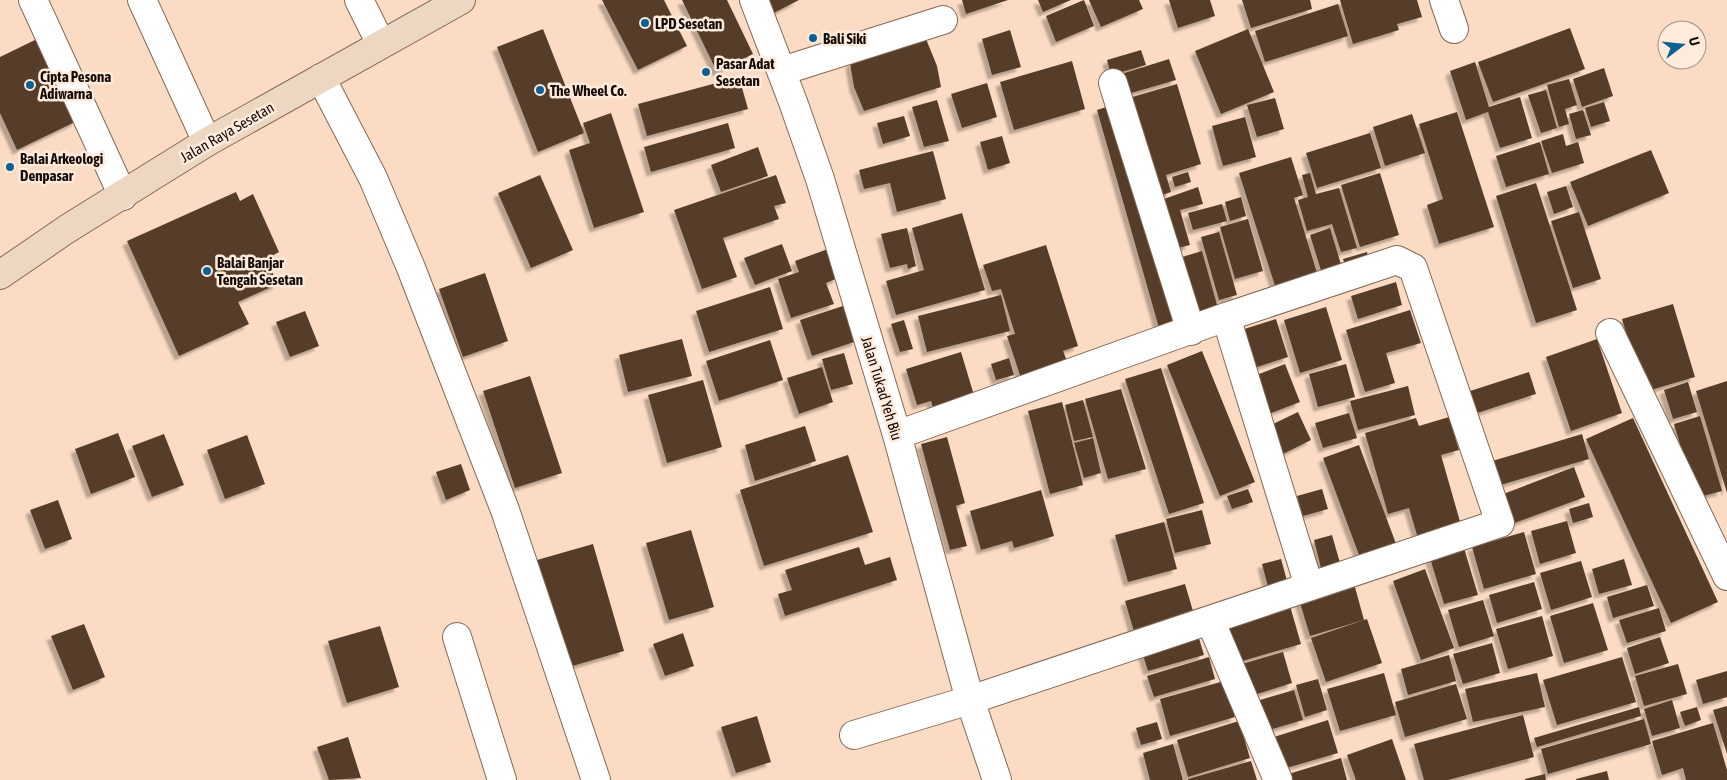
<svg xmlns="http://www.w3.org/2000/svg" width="1727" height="780" font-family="'Asap Condensed',sans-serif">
<defs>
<filter id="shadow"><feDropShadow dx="-4.5" dy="4.5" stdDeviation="1" flood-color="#0004"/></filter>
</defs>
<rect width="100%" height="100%" fill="#fbdbc3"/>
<!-- building -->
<path fill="#573e2a" filter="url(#shadow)" d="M602 0H664L687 46 638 70Z
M682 0H727L753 54 717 72Z
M760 0H799L768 16Z
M962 0H1008L966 14Z
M1038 0H1071L1043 12Z
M1084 0 1094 26 1056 42 1046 16Z
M1089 0H1139L1143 9 1101 27Z
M1169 0H1210L1215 16 1178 28Z
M1242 0H1310L1312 9 1251 28Z
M1340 0H1417L1422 17 1397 24 1399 30 1353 44Z
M1338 4 1348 36 1265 62 1255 31Z
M1570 28 1585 69 1493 102 1478 62Z
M543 29 584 133 538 152 497 47Z
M1248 29 1274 92 1221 114 1195 51Z
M1010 30 1021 67 992 75 982 39Z
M37 39 77 121 17 150 0 113V57Z
M926 39 937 66 941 87 864 111 854 87 850 63Z
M1141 50 1146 65 1111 75 1107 60Z
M1169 59 1176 80 1121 96 1115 76Z
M1072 61 1085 109 1014 130 1000 82Z
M1475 62 1489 107 1520 97 1532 138 1500 148 1488 112 1466 120 1450 71Z
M1604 68 1613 96 1582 107 1573 79Z
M739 77 748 109 647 136 638 104Z
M1569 79 1577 105 1565 109 1569 124 1559 127 1547 85Z
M987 83 997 117 962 128 951 94Z
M1177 84 1201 164 1166 175 1171 192 1157 197 1122 100Z
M1546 90 1557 128 1541 133 1528 95Z
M1275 98 1284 129 1257 137 1247 105Z
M937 100 949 141 924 147 912 107Z
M1604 102 1610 121 1591 127 1585 108Z
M1119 103 1180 322 1159 328 1097 110Z
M1583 110 1591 135 1576 139 1569 114Z
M1457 112 1494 227 1439 244 1427 205 1443 199 1419 124Z
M611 113 644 212 594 228 569 150 590 143 583 123Z
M1412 114 1425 153 1385 166 1373 127Z
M904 116 910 136 883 144 877 123Z
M1245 117 1256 157 1223 166 1212 126Z
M728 123 735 148 651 172 644 147Z
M1370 133 1381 168 1317 188 1306 153Z
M1563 134 1566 146 1578 142 1584 163 1552 173 1541 141Z
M1002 136 1010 163 988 170 980 142Z
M1540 142 1549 174 1506 187 1496 156Z
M758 147 768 176 721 192 711 165Z
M1651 150 1669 193 1588 226 1570 182Z
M933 151 946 199 897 212 890 183 864 189 859 170Z
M1291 157 1303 195 1294 198 1318 276 1276 289 1239 173Z
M1188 172 1191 182 1175 187 1172 177Z
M1310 173 1316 194 1339 188 1357 248 1341 252 1332 224 1307 231 1298 200 1308 197 1302 175Z
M1380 173 1399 235 1360 247 1341 185Z
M540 175 573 250 531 268 498 193Z
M776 175 786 203 774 206 779 219 723 238 737 277 702 289 674 210Z
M1536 183 1577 310 1536 323 1496 196Z
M1566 186 1573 207 1554 214 1547 192Z
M1198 187 1203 204 1180 210 1190 245 1178 248 1161 200Z
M236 192 240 201 253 194 279 252 266 259 278 284 238 302 249 324 179 356 127 241Z
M1241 197 1246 216 1230 221 1225 202Z
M1222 204 1227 221 1193 230 1188 213Z
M1579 212 1601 279 1573 288 1551 221Z
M962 213 985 290 896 315 886 281 924 270 912 228Z
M1248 219 1263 271 1235 279 1220 227Z
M907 228 916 266 908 269 907 264 890 268 881 234Z
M1330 228 1343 271 1323 277 1310 235Z
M1219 232 1237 295 1219 300 1201 237Z
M782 244 792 271 755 285 744 258Z
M1046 245 1078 346 1063 351 1069 366 1022 381 1007 336 1015 334 1001 289 992 291 983 265Z
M828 249 838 278 826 283 834 304 791 318 778 279 799 272 795 261Z
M1202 251 1219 312 1200 317 1182 257Z
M1367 252 1370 264 1347 271 1343 259Z
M485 273 508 341 463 357 439 289Z
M1396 282 1402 305 1358 319 1351 296Z
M770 287 783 329 709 352 696 311Z
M1001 295 1010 331 927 352 918 316Z
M1673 304 1695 377 1644 392 1622 319Z
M846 305 857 341 812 356 800 320Z
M1326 307 1342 360 1300 373 1284 320Z
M1410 310 1421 343 1386 353 1395 383 1365 392 1346 330Z
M305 311 319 346 290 357 276 322Z
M1276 319 1288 357 1251 369 1238 331Z
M904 320 913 349 900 352 891 324Z
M682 339 692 376 628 392 619 355Z
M1597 339 1622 413 1571 431 1546 357Z
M770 340 783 380 719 401 706 361Z
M1202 351 1255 482 1220 496 1167 365Z
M961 352 976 402 935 414 931 401 917 405 906 369Z
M844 353 853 384 831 390 822 359Z
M1009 358 1014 375 996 380 991 364Z
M1285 364 1300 402 1269 414 1254 376Z
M1346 364 1355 397 1318 407 1309 374Z
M822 367 833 402 799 414 787 378Z
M1161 368 1204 503 1169 514 1125 379Z
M1529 372 1536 394 1474 414 1467 392Z
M530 376 562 473 515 488 483 391Z
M703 380 722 447 667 463 648 395Z
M1727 381V493L1696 391Z
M1688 382 1697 412 1673 419 1664 390Z
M1408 386 1415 415 1358 430 1350 401Z
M1121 389 1146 469 1108 479 1085 399Z
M1083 400 1093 437 1074 441 1065 405Z
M1062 402 1083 485 1050 494 1028 411Z
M1298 412 1311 440 1283 454 1269 426Z
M1349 413 1357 438 1323 448 1315 423Z
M1700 416 1722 491 1696 498 1674 424Z
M1449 417 1459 450 1441 455 1463 532 1420 545 1409 508 1388 514 1365 433 1416 418 1419 426Z
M1633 418 1718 602 1671 623 1586 439Z
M805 426 816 461 755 481 745 445Z
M118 433 135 477 91 494 75 449Z
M164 434 184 485 152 497 132 446Z
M1582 434 1589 459 1497 486 1489 462Z
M247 435 265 484 225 499 207 450Z
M947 437 965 503 956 506 967 546 950 550 921 444Z
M1093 438 1101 473 1084 478 1074 443Z
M1359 445 1398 549 1362 563 1323 458Z
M848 455 873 532 764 566 740 490Z
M461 464 470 490 446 500 436 472Z
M1574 467 1585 497 1509 525 1498 496Z
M1248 489 1253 502 1232 509 1227 496Z
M1322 489 1328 509 1303 516 1297 496Z
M1041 490 1054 536 1014 548 1012 541 981 550 970 511Z
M58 500 72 539 45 549 30 510Z
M1589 503 1593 517 1573 523 1569 509Z
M1202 510 1211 544 1175 553 1166 519Z
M1567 521 1576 553 1540 564 1531 531Z
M1164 522 1177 569 1128 582 1115 535Z
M691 530 714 607 669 620 646 543Z
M1524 532 1536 574 1484 589 1472 547Z
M1332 535 1340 563 1321 568 1314 540Z
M593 544 624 651 569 667 537 560Z
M859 547 865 565 890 557 897 580 785 616 778 594 792 590 785 570Z
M1464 548 1478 595 1444 604 1430 558Z
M1281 559 1289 588 1270 594 1262 564Z
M1624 559 1632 585 1599 594 1592 569Z
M1581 561 1592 597 1551 610 1540 573Z
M1425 569 1454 648 1421 660 1393 581Z
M1353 580 1364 620 1310 636 1298 596Z
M1534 582 1542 609 1497 623 1489 595Z
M1185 584 1195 618 1135 635 1125 601Z
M1647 585 1654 606 1613 618 1607 597Z
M1483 600 1494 636 1459 647 1448 610Z
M1593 603 1608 650 1564 663 1550 616Z
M1290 606 1301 644 1232 664 1221 627Z
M1659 608 1666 631 1627 643 1619 620Z
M1542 616 1553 656 1508 669 1496 629Z
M1367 619 1382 663 1326 682 1311 638Z
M84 624 105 677 73 690 51 636Z
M380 626 399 687 347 703 328 641Z
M683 633 694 666 665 676 653 644Z
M1198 635 1204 655 1148 671 1142 652Z
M1660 637 1669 663 1635 674 1627 648Z
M1492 643 1500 673 1463 684 1453 654Z
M1283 652 1292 683 1251 696 1242 664Z
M1449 655 1456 681 1408 695 1401 669Z
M1209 657 1215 679 1154 697 1147 676Z
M1622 657 1636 702 1557 725 1543 680Z
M1678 664 1687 694 1644 706 1635 676Z
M1727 671V697L1703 704 1696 680Z
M1384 673 1396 715 1340 731 1327 689Z
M1537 673 1545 707 1473 722 1465 689Z
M1318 679 1327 710 1305 717 1296 685Z
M1224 681 1235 717 1170 736 1160 699Z
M1456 684 1467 719 1405 737 1395 702Z
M1294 690 1303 720 1259 733 1250 703Z
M1672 700 1680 728 1652 736 1644 709Z
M1727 706V754L1713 710Z
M1639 707 1641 716 1537 747 1534 738Z
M1697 707 1701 720 1685 726 1680 712Z
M1523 715 1534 757 1448 780H1424L1414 744Z
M757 716 771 762 736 773 721 727Z
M1644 719 1651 744 1548 774 1541 749Z
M1328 720 1338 753 1283 769 1274 737Z
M1239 721 1250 758 1188 777 1177 740Z
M1157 722 1162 739 1141 745 1136 728Z
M1713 723 1727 770V780H1686L1683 768 1662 775 1652 741Z
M348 737 361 778 329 780 317 747Z
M1392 739 1406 780H1356L1347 755Z
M1173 744 1183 780H1150L1143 753Z
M1341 758 1347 780H1286L1285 775Z
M1251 761 1257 780H1188V779Z
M1607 771 1609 780H1576V779Z
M1545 774 1546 780H1525V779Z"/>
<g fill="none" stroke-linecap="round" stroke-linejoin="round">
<defs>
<path id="minor" d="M33 0 123 196
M142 0 207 142
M359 0 381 44
M754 0 793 102 820 179 897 435 970 700 997 780
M1444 0 1454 29
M782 71 943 20
M321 78 373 178 411 268 505 510 596 780
M1113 83 1191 331
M1226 317 1309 586
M1610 333 1727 576
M1210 620 1278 780
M457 637 502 780
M854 735 970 700 1500 523 1413 268 1397 260 1226 317 897 435"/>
<path id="secondary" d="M0 275 67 229 207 142 461 0"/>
</defs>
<!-- minor casing -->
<use href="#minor" stroke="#846853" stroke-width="30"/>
<!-- secondary casing -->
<use href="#secondary" stroke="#846853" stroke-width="30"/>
<!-- minor -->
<use href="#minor" stroke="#fff" stroke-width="28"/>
<!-- secondary -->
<use href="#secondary" stroke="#eed7c2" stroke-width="28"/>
</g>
<!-- markers -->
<g fill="#0a6192" stroke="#feebdc" stroke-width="2">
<circle cx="645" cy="23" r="5"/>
<circle cx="813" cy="38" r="5"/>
<circle cx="706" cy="72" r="5"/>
<circle cx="30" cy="85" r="5"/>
<circle cx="540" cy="90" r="5"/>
<circle cx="10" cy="167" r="5"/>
<circle cx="207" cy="271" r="5"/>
</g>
<g text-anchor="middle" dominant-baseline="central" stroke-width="5" stroke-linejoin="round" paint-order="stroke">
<!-- poi labels -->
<g font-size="15" font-weight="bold" fill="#160c05" stroke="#feebdc" text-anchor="start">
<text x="655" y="23">LPD Sesetan</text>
<text x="823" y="38">Bali Siki</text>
<text x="716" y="63">Pasar Adat<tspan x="716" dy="17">Sesetan</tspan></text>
<text x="40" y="76">Cipta Pesona<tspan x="40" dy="17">Adiwarna</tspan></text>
<text x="550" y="90">The Wheel Co.</text>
<text x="20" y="158">Balai Arkeologi<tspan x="20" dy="17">Denpasar</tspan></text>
<text x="217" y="262">Balai Banjar<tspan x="217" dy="17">Tengah Sesetan</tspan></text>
</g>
<!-- street labels -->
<g font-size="15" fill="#160c05" stroke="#feebdc">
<text transform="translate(227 132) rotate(-30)">Jalan Raya Sesetan</text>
<text transform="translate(882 388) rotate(73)">Jalan Tukad Yeh Biu</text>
</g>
</g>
<!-- north arrow -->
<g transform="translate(1682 45) rotate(74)"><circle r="24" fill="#feebdc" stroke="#a19286"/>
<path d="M0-4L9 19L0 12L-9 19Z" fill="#0a6192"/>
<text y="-8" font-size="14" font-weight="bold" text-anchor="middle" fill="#160c05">U</text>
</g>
</svg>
